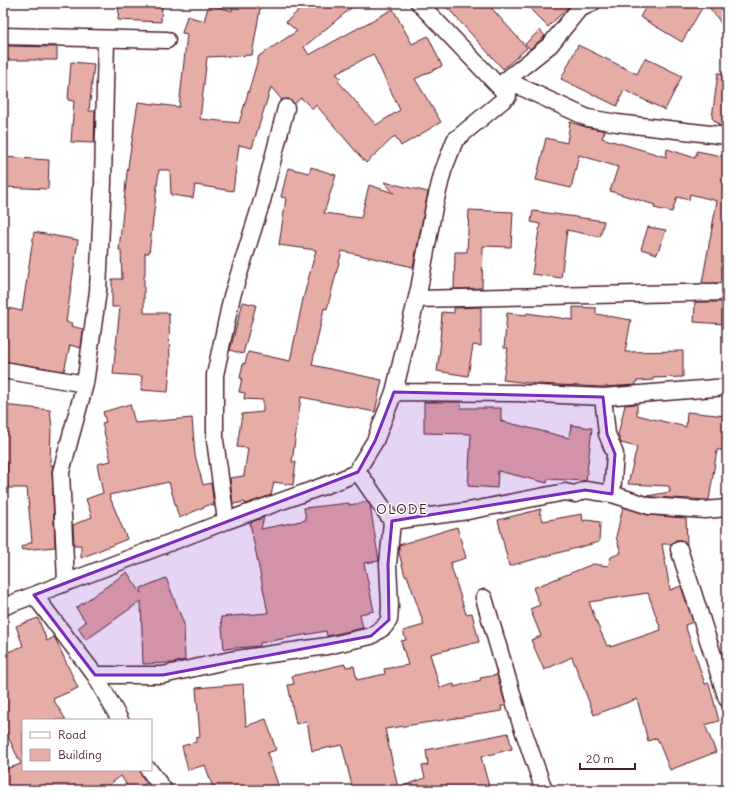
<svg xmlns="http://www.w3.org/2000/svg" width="730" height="793" font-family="Delius,sans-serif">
<rect width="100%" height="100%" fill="#fff"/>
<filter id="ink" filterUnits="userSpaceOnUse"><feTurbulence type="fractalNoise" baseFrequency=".025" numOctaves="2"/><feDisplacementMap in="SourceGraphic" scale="8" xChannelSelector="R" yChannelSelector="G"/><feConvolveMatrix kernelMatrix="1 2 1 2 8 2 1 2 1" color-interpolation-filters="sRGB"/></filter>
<g filter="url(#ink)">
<!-- building -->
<path fill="#e6aca6" stroke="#4a1f2b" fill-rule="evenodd" d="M119 3H162L161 22 118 20Z
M233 3H261L252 55 207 57 200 119 239 123 259 56 297 31 286 22 307 3H357L304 47 309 55 393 9 412 44 428 36 442 66 415 79 441 122 401 146 395 136 366 163 316 105 313 109 301 98 294 104 289 99 282 100 271 87 252 148 239 145 233 191 195 185 193 198 171 195 170 170H159L149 253H145V276H144V313H169L170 368 168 392 141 390 142 376 113 374 120 307H112V279H122L121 250H119L127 173 138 102 179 107 187 34 182 33 187 16 204 21 209 4 232 11ZM373 54 400 110 376 125 338 81 341 78 336 74Z
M443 3H487L527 48 503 69Z
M524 3H572L548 27Z
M648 3H705L682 42 640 17Z
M706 3H727V31Z
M540 30 545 36 530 49 525 44Z
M578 45 637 74 645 58 682 76 665 110 624 90 617 106 561 79Z
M3 46 57 47V60H3Z
M71 62 94 64 89 111H95L94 143 71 142 74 101 68 100Z
M718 73H727V126H720L712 118Z
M570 122 586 127 605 131 602 138 666 157 667 149 695 158 697 151 727 157V283H702L717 201 690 194 689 200 677 197 672 212 654 208 655 205 610 191 618 167 579 155 571 188 536 180 546 138 567 143Z
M3 157 49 160 48 189 3 187Z
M311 167 336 175 324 213 361 218 369 185 394 193 384 182 428 192 413 267 342 251 327 309 324 308 312 365 382 380 375 412 301 397 292 462H296L293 485 274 482 271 495 246 504 245 502 233 504 230 478 244 476 248 448 237 447 242 414 263 412V400L244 399 245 393 239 392 242 378H240L243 363 245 364 248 352 290 361 303 299 316 250 279 245 286 198 281 197 288 168 309 173Z
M469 210 513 212 511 247 483 246 482 288 454 289 455 252H467Z
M533 211 604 221 600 237 567 230 561 278 532 274 540 224 531 222Z
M648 227 666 230 657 254 641 249Z
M34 232 78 240 66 322 72 323 71 326 83 329 81 348 70 345 64 371 3 361 6 341 3 340V307L22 311Z
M243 302 256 305 243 354 230 350Z
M695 302H727L725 324 694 322Z
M481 307V346L473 345 468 376 437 371 441 341H440L442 312 454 313V308Z
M573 307 596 308V314L631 320 625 352 683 351V377L653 378V380L636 381V385L603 387 537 384 503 380 508 348H504L507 313 526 315 527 313 573 320Z
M424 402H461V408H501V421L569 438 571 425 592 428 586 481 548 479 547 483 498 471 497 488 468 486 471 434 424 433Z
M130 404 135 423 192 418 195 455 203 485 211 483 214 506H212L211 504 179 518 169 482 109 495 127 539 81 558V545H74L73 525 92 517 86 499 103 493 97 464 111 461 102 423 106 422 103 412Z
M637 404V415L686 427 687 412 727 416V450H717L709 500 651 497 647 496 670 492 669 486 628 484 637 447 621 443 618 435 625 405Z
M3 405 50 410 52 428H51L50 465H53L52 472 55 547 22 550 21 547 32 542 27 488H8L7 462H3Z
M367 502 370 505 379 561 364 563 374 611 360 614 363 628 327 636 326 631 260 643V646L224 649 221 617 268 613 250 523 264 517 261 529 306 520 304 508 349 503V505Z
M623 507 648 515 686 518 687 544 681 540H676L671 544H662L670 590 681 586 693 622 685 625 705 684 709 683 719 721 705 725 716 752 670 770 657 738 648 741 637 699 594 715 572 657 544 670 531 640 541 636 530 609 540 605 533 588 593 564 608 566 611 557 621 553 616 537ZM648 593 661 630 610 647V645L607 646 596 621 589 602Z
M541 509 539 514H541L543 521 582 514 583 521 587 520 600 522 599 542 509 566 498 520Z
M457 527 466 558 450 563 466 614 472 613 479 642 430 654 440 688 454 684V687L481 680 480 678 497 675 506 706H501L502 711 385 729 398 788 425 778 422 766 428 765 426 750 508 733 512 749 481 757 490 790H353L342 745 312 751 307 721 296 724 288 685 294 684 292 676 345 664 346 667 354 666 357 680 385 674 384 669 408 665 401 641 406 640 403 631 424 625 407 575 405 576 399 553V545Z
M127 572 141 593V588L166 578 184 624 185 660 173 663 143 664 141 601 86 640 78 628 86 622 76 608Z
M38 618 47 641 54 637 55 638 78 688 53 699 66 720H23V770H140L141 775 147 783 136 790H130L121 776 102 790H3V770L21 764 3 726V654L23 646 16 626Z
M243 684 246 726 266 719 276 750 267 753 280 790H214L205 765 188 770 182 746 196 742V738L200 737 196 688Z"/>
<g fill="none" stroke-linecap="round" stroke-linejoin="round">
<defs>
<path id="minor" d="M419 3 508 96
M3 36 167 40
M506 80 588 118 617 123 727 136
M417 299 727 292
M3 370 85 384
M394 392 517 393 603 397 727 387
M612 494 649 506 705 510 727 508
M226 521 215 440V375L232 296 262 201 286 108
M392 521 468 511 565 492 575 494 585 490 612 494 615 454 607 434 603 397
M679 549 727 699
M66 582 61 472 85 384 98 291 103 183 106 39
M34 595 95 675 120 720
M484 598 520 721 544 790
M3 607 226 521 340 480 358 472 359 467 375 441 394 392 419 289 434 207 443 171 455 140 508 96 506 80 550 45 579 9 592 3
M95 675H163L230 660 327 646 371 636 384 627 389 620 390 606 388 564 392 521 358 472
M149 770 164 790"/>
</defs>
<!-- minor casing -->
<use href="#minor" stroke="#4a1f2b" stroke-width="19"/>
<!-- minor -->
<use href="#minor" stroke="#fff" stroke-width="16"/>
</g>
</g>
<!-- marked area -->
<path fill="#7b2cbf" fill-opacity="0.2" stroke="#7b2cbf" stroke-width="3" stroke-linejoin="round" d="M394 392 603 397 607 434 615 454 612 494 585 490 392 521 388 564 389 620 371 636 163 675H95L34 595 358 472 375 441Z"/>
<g text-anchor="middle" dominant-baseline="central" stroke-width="3" stroke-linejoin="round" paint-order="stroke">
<!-- quarter labels -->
<g font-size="14" letter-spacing="1" fill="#4a1f2b" stroke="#fff">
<text x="402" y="509">OLODE</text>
</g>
</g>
<!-- margin -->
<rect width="730" height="793" fill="none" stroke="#fff" stroke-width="16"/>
<rect x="8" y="8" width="714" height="777" fill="none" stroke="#4a1f2b" stroke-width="1.5" filter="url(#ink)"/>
<!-- legend -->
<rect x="22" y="719" width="130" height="52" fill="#ffffff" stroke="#b7a5aa"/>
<rect x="30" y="732" width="20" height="6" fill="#ffffff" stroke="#b7a5aa"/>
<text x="58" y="739" font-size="12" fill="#4a1f2b">Road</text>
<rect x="30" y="749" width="20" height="12" fill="#e6aca6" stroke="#b7a5aa"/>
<text x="58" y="759" font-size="12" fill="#4a1f2b">Building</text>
<!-- scale -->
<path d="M580 763v6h55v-6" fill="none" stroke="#4a1f2b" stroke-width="2"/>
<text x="586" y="763" font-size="12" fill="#4a1f2b" stroke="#ffffff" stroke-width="3" paint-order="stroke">20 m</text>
</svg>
